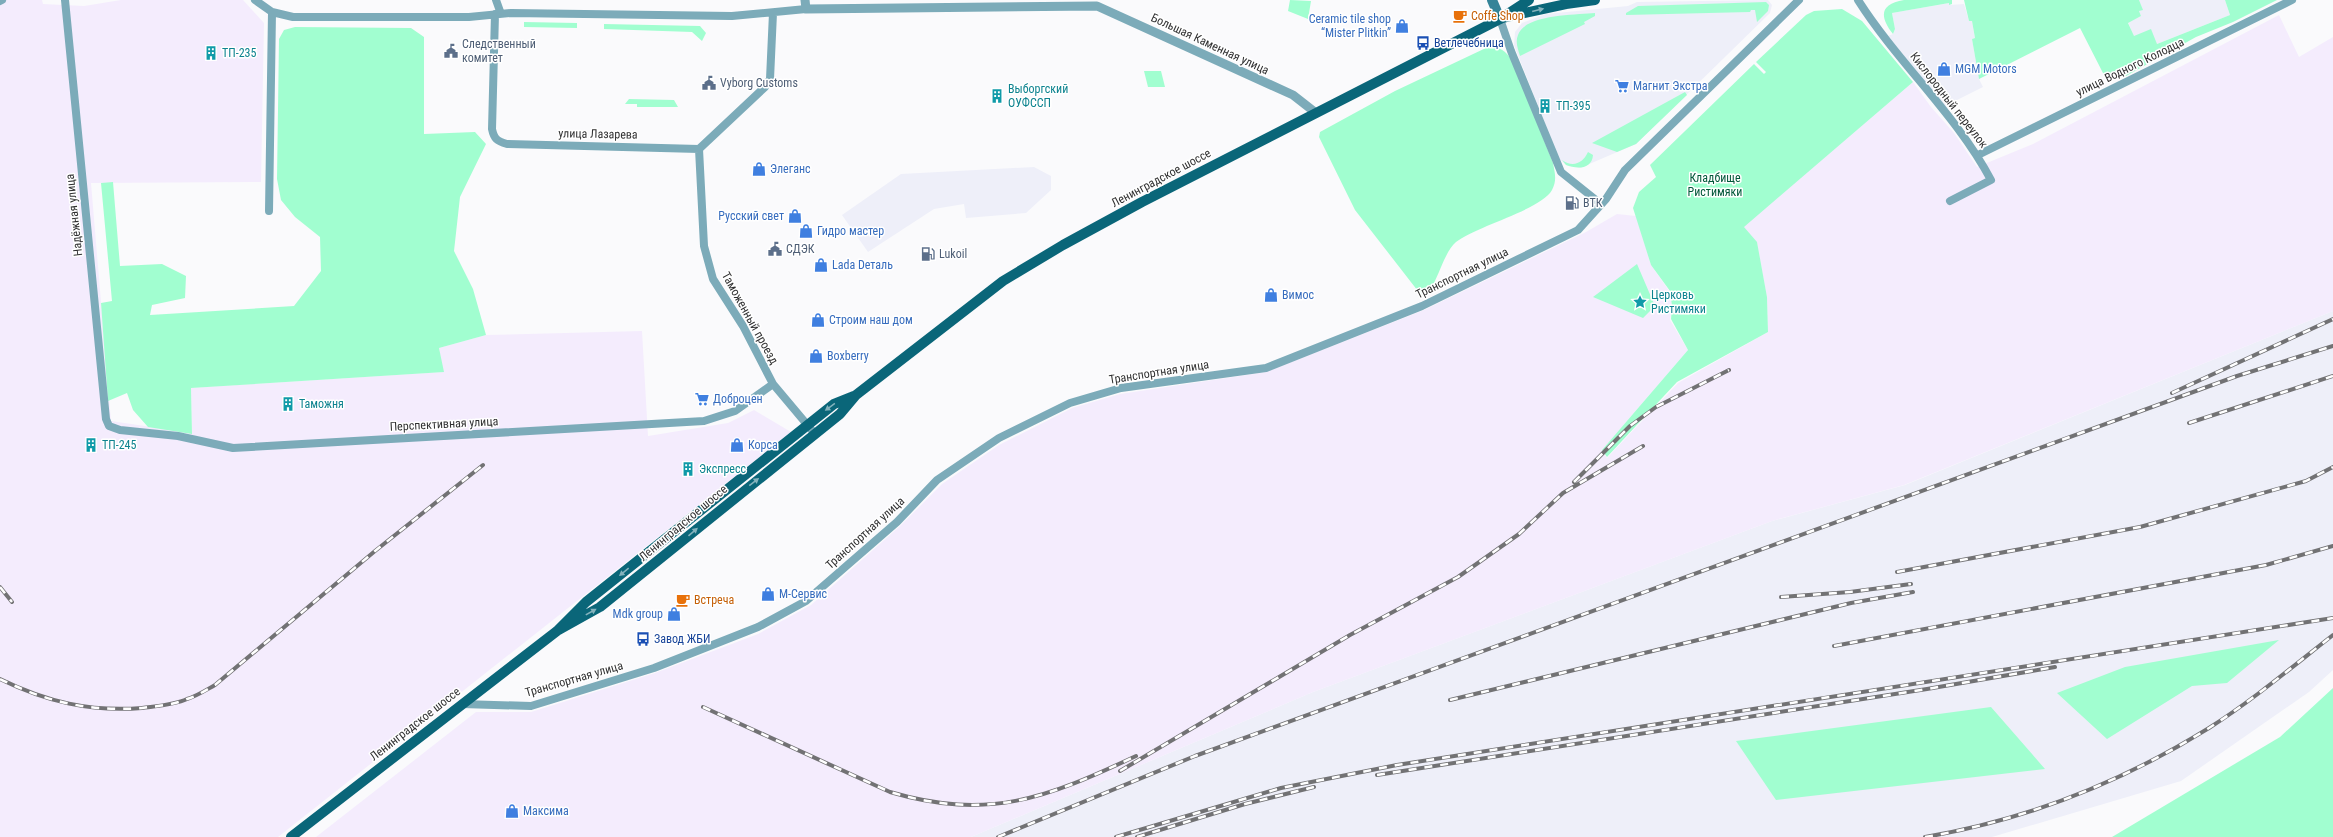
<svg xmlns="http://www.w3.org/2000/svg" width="2333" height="837" font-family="'Roboto Condensed',sans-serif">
<rect width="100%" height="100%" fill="#fafafc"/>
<!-- built -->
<path fill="#eeeff9" d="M1768 0 1772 5 1770 13 1636 144 1580 168 1566 165 1559 159 1514 45 1515 32 1522 23 1546 14 1628 6 1637 2Z
M2139 0H2225L2230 15 2157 44 2134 37 2128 22 2141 16 2139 11 2142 9Z
M1949 3 1950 5 1964 4 1969 21H1972L1975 38 1972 39 1979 79 1983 87 1945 106 1888 36 1893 34 1895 29 1892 13Z
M1034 167 1051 176V190L1026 213 966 218 964 204 934 209 868 252 842 215 901 174Z
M2333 311V670L2309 692 2181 781 1992 837H971L1313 692 1772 521 1905 485Z"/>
<!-- industrial -->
<path fill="#f4ecfd" d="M0 0H42L43 4 84 6 121 0H243L264 23 261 182 91 183 111 421 192 433 191 388 443 372 439 348 486 335 642 331 648 436 728 423 754 410 791 432 278 837H0Z
M2279 15 2299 57 2333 37V311L1904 485 1772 521 1313 692 971 837H316L476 712H531L655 673 758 634 811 605 900 526 942 484 999 445 1072 408 1120 394 1266 372 1424 310 1586 232 1617 214 1636 216 1651 265 1670 292 1672 307 1670 320 1688 350 1602 450 1607 458 1678 383 1768 332 1767 297 1757 243 1743 227 1913 82 1931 107 1954 133 1977 167 2033 144Z"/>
<!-- green -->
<path fill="#a1fed0" d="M1290 0 1311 1 1308 19 1288 11Z
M1904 0H1952V4L1949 5V3L1892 13 1895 29 1893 34C1879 16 1880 4 1904 0Z
M1964 0H2139L2143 10 2139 11 2141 16 2128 23 2134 36 2151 29 2157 44 2230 15 2225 0H2277L2233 22 2196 37 2126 76 2109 80 2104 75 2080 28 1979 79 1972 39 1975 38 1972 21H1969Z
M1766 2 1769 5 1768 11 1757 22 1755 10H1751L1750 12 1626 15V13L1638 6Z
M1842 9 1862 21 1913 82 1744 227 1757 242 1767 297 1768 332 1677 382 1607 457 1602 450 1688 350 1671 319 1672 306 1670 291 1651 265 1633 208 1639 192 1656 177 1650 165 1754 64 1764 74 1766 72 1756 62 1806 15 1814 11Z
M1595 13V16L1584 22 1585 24 1520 56C1518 49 1515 42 1518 35 1525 14 1576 15 1595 13Z
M524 22 577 23V28L524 27Z
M604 24 700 26 706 33 702 41 692 32 604 29Z
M295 27 411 28 424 37V134L475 132 486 144 460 197 454 251 473 289 486 335 439 348 444 372 191 388 192 434 148 427 133 410 127 393 108 401 101 303 112 301 101 183 113 182 120 266 162 264 186 276 185 298 152 305 150 315 294 306 321 271 320 237 295 217 281 200 277 179 279 39 284 30Z
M1488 47C1502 46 1508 53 1514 64L1553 163C1555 173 1557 181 1552 190 1541 210 1476 226 1456 242 1442 254 1436 290 1424 296L1421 295 1355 210 1319 137 1320 132 1395 91Z
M1144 71H1161L1165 87H1148Z
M1685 92 1687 95 1636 144 1617 152 1592 143Z
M629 99 674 100 678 107H637V104H625Z
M1588 152 1593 155C1592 170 1576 169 1566 165L1562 160C1573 168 1583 163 1588 152Z
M1637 264 1655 306 1643 318 1593 297Z
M2279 640 2227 683 2192 686 2107 739 2057 693 2125 667Z
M2333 688V837H2112L2280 737Z
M1991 707 2045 769 1776 800 1736 741Z"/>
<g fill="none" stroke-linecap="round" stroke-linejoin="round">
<!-- minor -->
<path stroke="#7cabb9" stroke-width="8" d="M65 0 106 419 109 426 120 430 178 436 233 448 704 421 735 411 773 384
M255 0 272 12 293 17H469L511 13 732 16 806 9
M496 0 501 14
M1858 0C1898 63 1956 114 1991 180L1950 201
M0 1 2 0
M773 13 770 79 765 87 699 149 704 246 713 279 743 326 773 384 815 434
M495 14 492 129C494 139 497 141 507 144L699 149
M1500 19 1511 51 1561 172 1601 204
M1978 155 2292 0
M269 211 272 12
M462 704 531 706 654 668 758 627 806 601 897 522 937 480 999 438 1070 403 1121 388 1266 368 1422 306 1578 230 1606 199 1625 170 1799 0"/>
<!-- tertiary -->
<path stroke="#7cabb9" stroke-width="9" d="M805 0 806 9 1097 6 1293 95 1316 113"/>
<!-- secondary -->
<path stroke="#358498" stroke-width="10" d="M1492 0 1500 19"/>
<!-- primary -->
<path stroke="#0a6679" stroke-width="10" d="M1502 18 1566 4 1595 0
M557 631 600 607 840 414 856 395 1003 281 1063 245 1142 202 1500 19 1529 0
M291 837 557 631 586 602 834 404 854 396"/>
<defs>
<path id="rail" d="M2172 393 2333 319
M2189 423 2333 376
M1574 482 1630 426 1656 407 1729 370
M1897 572 2140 527 2306 481 2333 467
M0 587 12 602
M1781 597 1850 592 1911 584
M1834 646 2266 565 2333 546
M0 679C47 702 90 712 142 708 157 706 174 705 187 699 197 696 206 690 215 685L375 551 483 465
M1450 700 1851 603 1913 592
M703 707 890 792C989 821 1047 798 1136 756
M1120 771 1350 635 1458 577 1519 534 1563 493 1643 446
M1377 775 1927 689 2055 667
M998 837 1195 756 2237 376 2333 346
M1116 837 1281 788 1397 765 2333 618
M1137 837 1245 804 1314 787
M1925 837C2026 820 2122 782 2209 728 2253 700 2292 667 2333 635"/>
</defs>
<!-- rail casing -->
<use href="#rail" stroke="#727274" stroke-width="4"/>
<!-- rail -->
<use href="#rail" stroke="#fff" stroke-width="2.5" stroke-dasharray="8" stroke-linecap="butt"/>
</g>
<!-- one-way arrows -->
<defs><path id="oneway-solid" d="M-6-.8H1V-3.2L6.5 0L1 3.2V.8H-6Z"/></defs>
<g fill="#84b2bc">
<use href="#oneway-solid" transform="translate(1538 10) rotate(-14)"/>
<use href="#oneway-solid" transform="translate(830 407) rotate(144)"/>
<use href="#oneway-solid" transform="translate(754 482) rotate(-38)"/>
<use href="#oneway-solid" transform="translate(693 532) rotate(-41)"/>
<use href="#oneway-solid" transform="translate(624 572) rotate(141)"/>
<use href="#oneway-solid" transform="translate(591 612) rotate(-29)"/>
</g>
<!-- icons -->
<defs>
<symbol id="cafe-bare" viewBox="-9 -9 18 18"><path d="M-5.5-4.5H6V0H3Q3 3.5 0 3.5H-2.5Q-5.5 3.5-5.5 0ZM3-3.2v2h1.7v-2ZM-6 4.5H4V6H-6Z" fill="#e8710a" stroke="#fff" stroke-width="2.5" paint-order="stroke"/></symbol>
<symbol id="shop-bare" viewBox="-9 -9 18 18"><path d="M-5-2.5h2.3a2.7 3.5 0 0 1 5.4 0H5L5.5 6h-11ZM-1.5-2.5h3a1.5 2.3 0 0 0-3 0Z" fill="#3f7fe0" stroke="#fff" stroke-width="2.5" paint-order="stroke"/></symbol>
<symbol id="bus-bare" viewBox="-9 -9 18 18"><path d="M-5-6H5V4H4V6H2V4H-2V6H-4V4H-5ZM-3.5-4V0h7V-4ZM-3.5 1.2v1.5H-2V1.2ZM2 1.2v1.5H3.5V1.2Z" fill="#1a4fb4" stroke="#fff" stroke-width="2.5" paint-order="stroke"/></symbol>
<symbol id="civic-bare" viewBox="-9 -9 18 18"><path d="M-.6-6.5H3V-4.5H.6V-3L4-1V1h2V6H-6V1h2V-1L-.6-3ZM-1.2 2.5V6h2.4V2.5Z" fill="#5c6f8a" stroke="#fff" stroke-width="2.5" paint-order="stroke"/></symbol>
<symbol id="building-bare" viewBox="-9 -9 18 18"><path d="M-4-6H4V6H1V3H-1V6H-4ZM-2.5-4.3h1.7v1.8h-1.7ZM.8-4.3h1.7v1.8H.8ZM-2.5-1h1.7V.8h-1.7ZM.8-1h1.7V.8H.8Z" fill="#0f9aa8" stroke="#fff" stroke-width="2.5" paint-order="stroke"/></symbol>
<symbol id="supermarket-bare" viewBox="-9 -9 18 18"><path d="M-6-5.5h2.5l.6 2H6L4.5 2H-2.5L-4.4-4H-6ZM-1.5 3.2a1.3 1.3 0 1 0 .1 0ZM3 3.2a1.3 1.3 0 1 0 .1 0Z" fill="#3f7fe0" stroke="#fff" stroke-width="2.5" paint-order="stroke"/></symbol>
<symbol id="fuel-bare" viewBox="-9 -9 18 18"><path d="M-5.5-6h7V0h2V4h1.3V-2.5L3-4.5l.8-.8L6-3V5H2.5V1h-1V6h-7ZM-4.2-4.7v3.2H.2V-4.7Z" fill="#5c6f8a" stroke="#fff" stroke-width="2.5" paint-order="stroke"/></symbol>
<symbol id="sight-bare" viewBox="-9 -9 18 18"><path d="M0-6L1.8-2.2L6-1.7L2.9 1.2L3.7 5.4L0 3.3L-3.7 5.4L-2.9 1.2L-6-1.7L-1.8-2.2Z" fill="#0f9aa8" stroke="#fff" stroke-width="2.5" paint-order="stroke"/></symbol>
</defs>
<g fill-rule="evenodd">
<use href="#cafe-bare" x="1450" y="6" width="20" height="20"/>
<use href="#shop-bare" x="1392" y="16" width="20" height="20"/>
<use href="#bus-bare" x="1413" y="33" width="20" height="20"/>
<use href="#civic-bare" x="441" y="41" width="20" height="20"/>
<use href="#building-bare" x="201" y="43" width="20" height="20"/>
<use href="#shop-bare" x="1934" y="59" width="20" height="20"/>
<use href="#civic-bare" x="699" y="73" width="20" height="20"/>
<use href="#supermarket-bare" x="1612" y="76" width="20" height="20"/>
<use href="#building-bare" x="987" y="86" width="20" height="20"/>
<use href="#building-bare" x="1535" y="96" width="20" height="20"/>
<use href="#shop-bare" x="749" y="159" width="20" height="20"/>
<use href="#fuel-bare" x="1562" y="193" width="20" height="20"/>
<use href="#shop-bare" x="785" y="206" width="20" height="20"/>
<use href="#shop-bare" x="796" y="221" width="20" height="20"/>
<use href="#civic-bare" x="765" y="239" width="20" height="20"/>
<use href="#fuel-bare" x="918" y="244" width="20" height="20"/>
<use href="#shop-bare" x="811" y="255" width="20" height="20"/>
<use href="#shop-bare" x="1261" y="285" width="20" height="20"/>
<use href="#sight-bare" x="1630" y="292" width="20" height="20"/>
<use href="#shop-bare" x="808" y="310" width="20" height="20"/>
<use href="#shop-bare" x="806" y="346" width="20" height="20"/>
<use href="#supermarket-bare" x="692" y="389" width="20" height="20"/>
<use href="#building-bare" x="278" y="394" width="20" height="20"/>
<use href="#building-bare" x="81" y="435" width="20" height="20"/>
<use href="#shop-bare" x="727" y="435" width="20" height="20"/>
<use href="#building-bare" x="678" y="459" width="20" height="20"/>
<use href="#shop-bare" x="758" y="584" width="20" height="20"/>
<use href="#cafe-bare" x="673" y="590" width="20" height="20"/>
<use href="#shop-bare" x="664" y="604" width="20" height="20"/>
<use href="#bus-bare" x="633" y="629" width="20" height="20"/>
<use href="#shop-bare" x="502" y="801" width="20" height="20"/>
</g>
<g text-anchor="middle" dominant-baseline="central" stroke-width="3" stroke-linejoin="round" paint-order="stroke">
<!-- food labels -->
<g font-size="12" fill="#c56008" stroke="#fff" text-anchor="start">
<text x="1471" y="16">Coffe Shop</text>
<text x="694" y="600">Встреча</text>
</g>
<!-- shop labels -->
<g font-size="12" fill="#366cbe" stroke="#fff" text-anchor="start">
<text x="1391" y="19" text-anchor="end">Ceramic tile shop<tspan x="1391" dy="14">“Mister Plitkin”</tspan></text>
<text x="1955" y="69">MGM Motors</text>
<text x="1633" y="86">Магнит Экстра</text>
<text x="770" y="169">Элеганс</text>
<text x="784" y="216" text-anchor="end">Русский свет</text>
<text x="817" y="231">Гидро мастер</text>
<text x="832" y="265">Lada Dеталь</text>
<text x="1282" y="295">Вимос</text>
<text x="829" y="320">Строим наш дом</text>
<text x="827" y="356">Boxberry</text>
<text x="713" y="399">Доброцен</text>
<text x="748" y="445">Корса</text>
<text x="779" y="594">М-Сервис</text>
<text x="663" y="614" text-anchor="end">Mdk group</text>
<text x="523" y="811">Максима</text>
</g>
<!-- transit labels -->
<g font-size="12" fill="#164399" stroke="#fff" text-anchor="start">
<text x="1434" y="43">Ветлечебница</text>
<text x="654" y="639">Завод ЖБИ</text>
</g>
<!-- service labels -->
<g font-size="12" fill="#4e5e75" stroke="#fff" text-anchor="start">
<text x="462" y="44">Следственный<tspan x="462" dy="14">комитет</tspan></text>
<text x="720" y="83">Vyborg Customs</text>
<text x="1583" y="203">ВТК</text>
<text x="786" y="249">СДЭК</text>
<text x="939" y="254">Lukoil</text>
</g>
<!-- street labels -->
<g font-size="12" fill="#303031" stroke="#fff">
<text transform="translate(1210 44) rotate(25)">Большая Каменная улица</text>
<text transform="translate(2130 67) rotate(-26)">улица Водного Колодца</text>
<text transform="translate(1949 100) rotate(52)">Кислородный переулок</text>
<text transform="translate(598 134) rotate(1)">улица Лазарева</text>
<text transform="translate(1161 178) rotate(-28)">Ленинградское шоссе</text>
<text transform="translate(74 215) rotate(-96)">Надёжная улица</text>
<text transform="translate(1462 273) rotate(-26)">Транспортная улица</text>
<text transform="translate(750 318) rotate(61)">Таможенный проезд</text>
<text transform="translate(1159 372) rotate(-9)">Транспортная улица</text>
<text transform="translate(444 424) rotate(-3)">Перспективная улица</text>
<text transform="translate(683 523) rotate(-40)">Ленинградское шоссе</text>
<text transform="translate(865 533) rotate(-42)">Транспортная улица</text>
<text transform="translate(574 679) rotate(-16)">Транспортная улица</text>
<text transform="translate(415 724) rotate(-38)">Ленинградское шоссе</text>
</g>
<!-- culture labels -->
<g font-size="12" fill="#0d838f" stroke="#fff" text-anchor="start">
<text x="222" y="53">ТП-235</text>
<text x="1008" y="89">Выборгский<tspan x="1008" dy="14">ОУФССП</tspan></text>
<text x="1556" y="106">ТП-395</text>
<text x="1651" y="295">Церковь<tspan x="1651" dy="14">Ристимяки</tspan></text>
<text x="299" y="404">Таможня</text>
<text x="102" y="445">ТП-245</text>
<text x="699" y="469">Экспресс</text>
</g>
<!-- park labels -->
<g font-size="12" fill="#005739" stroke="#fff">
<text x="1715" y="178">Кладбище<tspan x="1715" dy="14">Ристимяки</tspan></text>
</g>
</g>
</svg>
